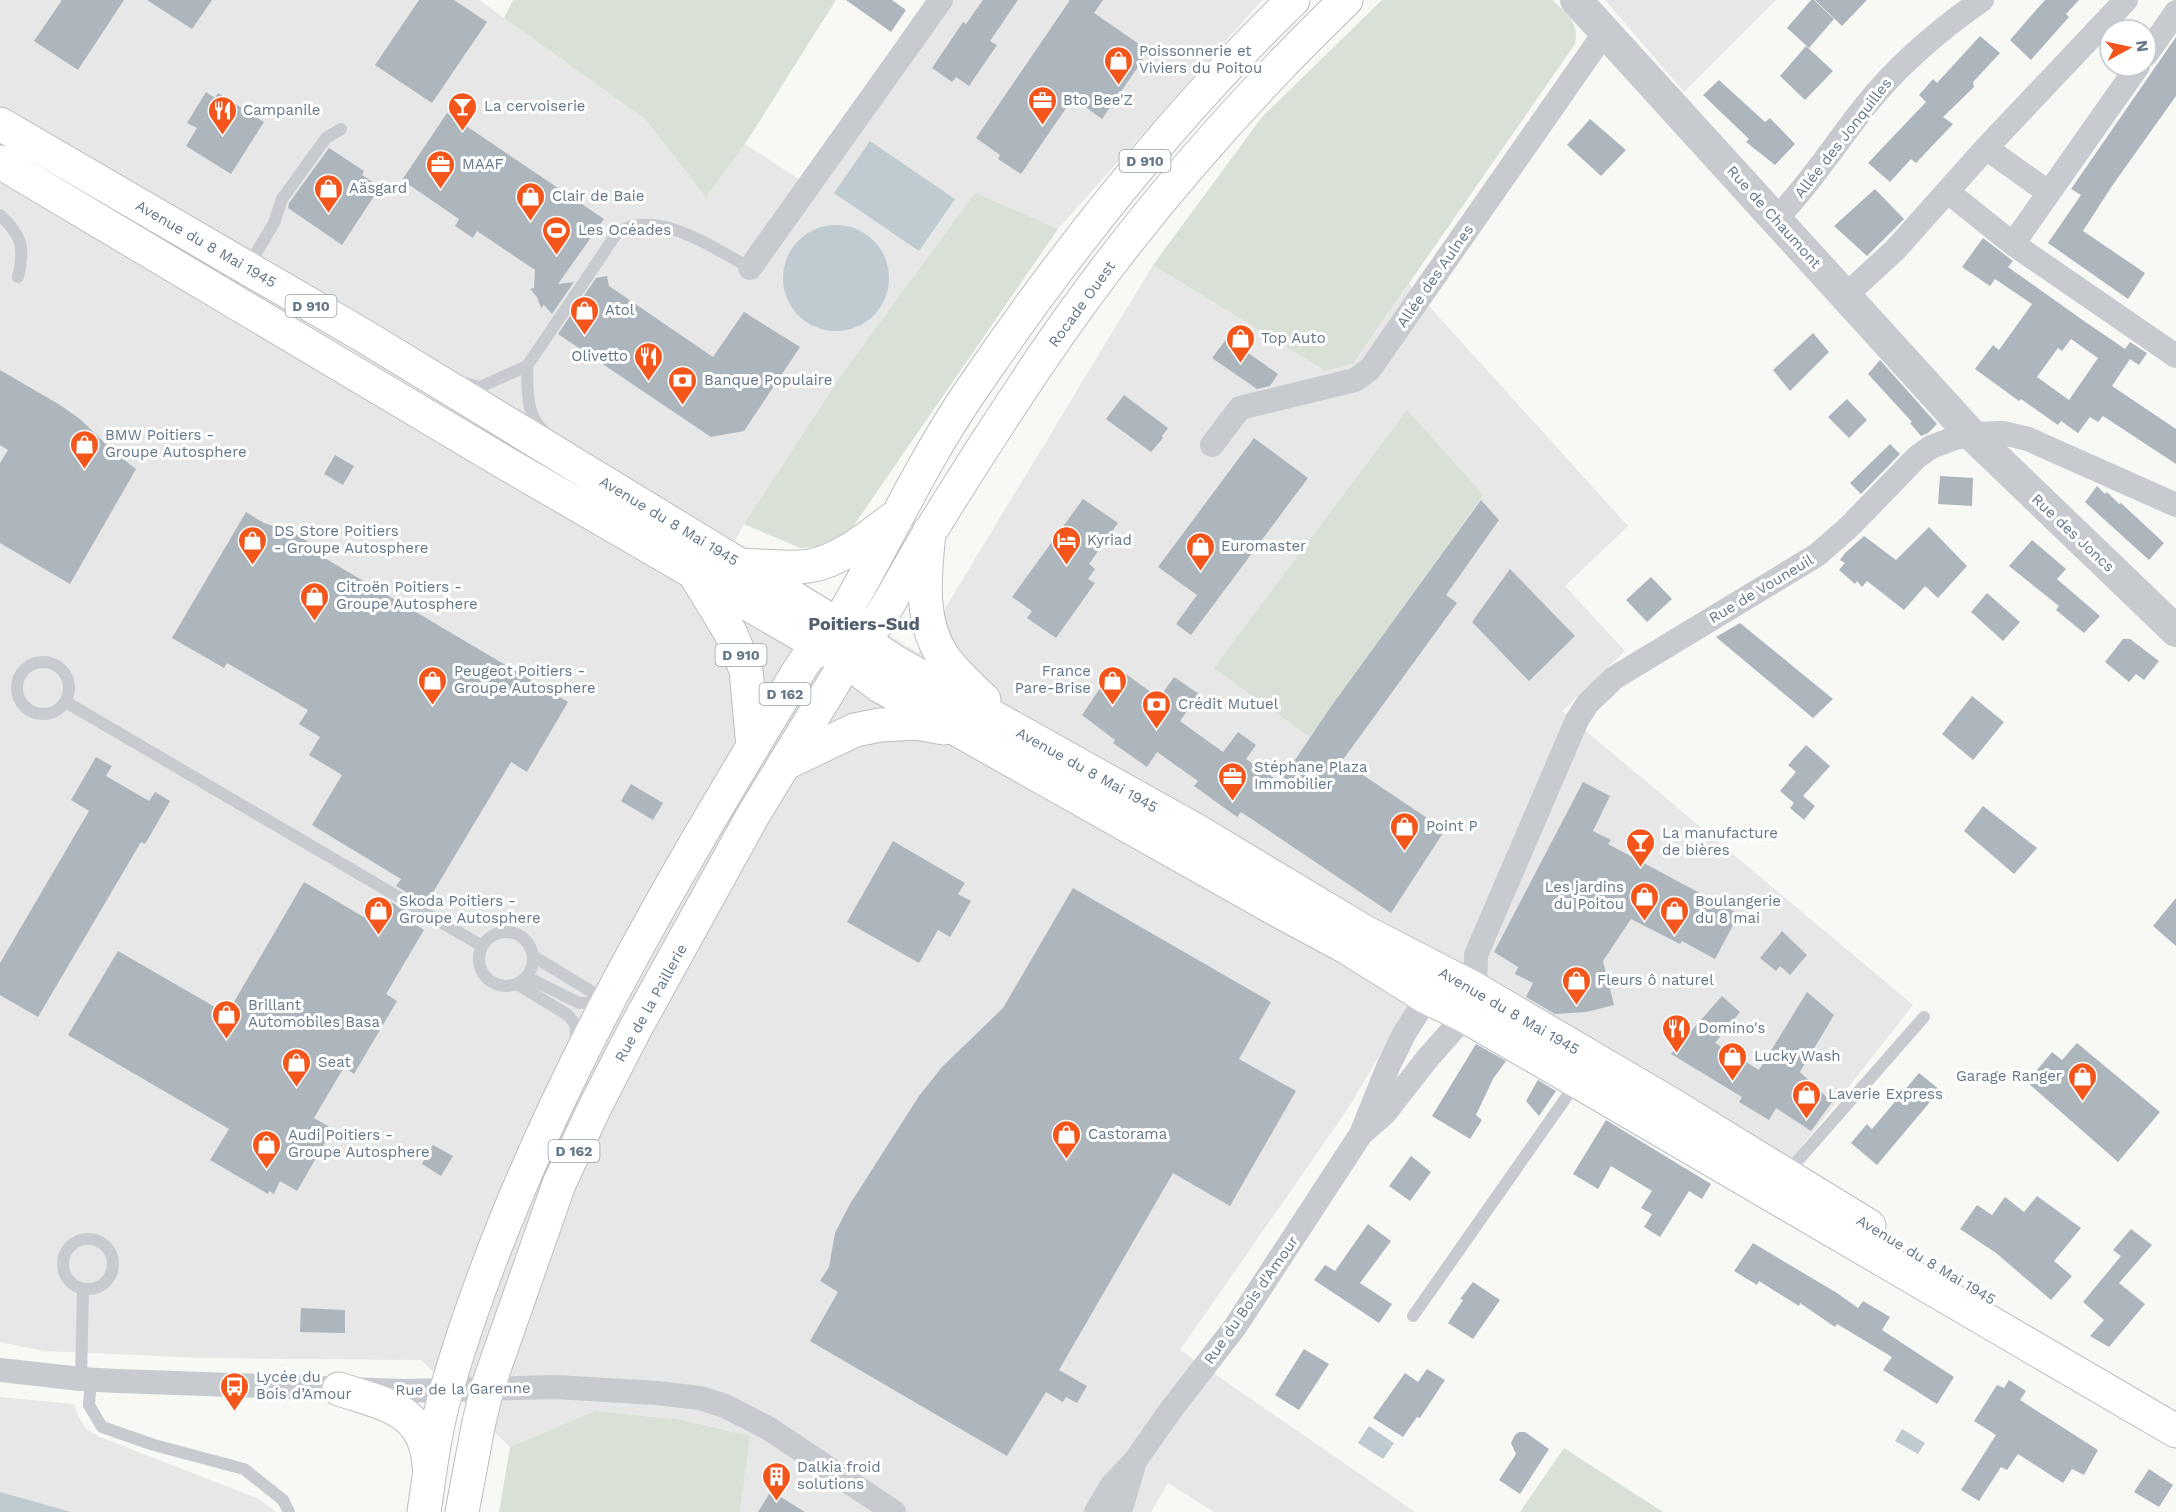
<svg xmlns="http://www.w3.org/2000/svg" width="2176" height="1512" font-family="'Work Sans',sans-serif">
<rect width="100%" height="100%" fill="#f8f8f5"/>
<!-- built -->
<path fill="#e6e7e6" d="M0 0H479L645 119 706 197 745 144 802 181 925 0H1262L1058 229 975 194 744 524 735 541 918 653 1153 265 1325 371 1353 364 1409 284 1628 526 1565 586 1625 651 1562 711 1913 1005 1772 1184 1423 983 1347 1110 1180 1350 1415 1512H1214L1168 1483 1151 1512H740L750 1436 684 1420 595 1411 510 1447 421 1360 205 1358 44 1351 0 1342Z
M1605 0H1776L1684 92Z
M0 1397 74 1404 78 1416 86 1429 100 1437 259 1499 276 1512H0Z"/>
<!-- green -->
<path fill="#d9e0d5" d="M513 0H836L745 144 706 197 645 119 504 18Z
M1382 0H1552C1568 14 1579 22 1575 44L1353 364 1325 371 1153 265 1262 117Z
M975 193 1058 229 852 528 826 546 800 548 744 524 841 376Z
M1407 410 1483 495 1310 737 1214 668Z
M595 1411 683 1420 750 1436 740 1512H499L510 1447Z
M1564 1448 1663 1512H1520Z"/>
<!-- water -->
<path fill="#c0cbd1" d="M870 141 955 199 919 251 834 193Z
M783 278a53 53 0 1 1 106 0a53 53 0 1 1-106 0Z
M1369 1426 1394 1443 1383 1459 1358 1443Z
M1902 1429 1925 1443 1918 1454 1895 1441Z
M0 1492 71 1512H0Z"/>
<!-- building -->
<path fill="#aeb6bd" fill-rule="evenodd" d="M62 0H124L78 70 34 41Z
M147 0H212L192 29Z
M419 0H454L487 22 432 103 375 65Z
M846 0H892L906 10 891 32Z
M983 0H1018L990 41 997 45 969 86 956 77 952 82 932 68 963 22 966 24Z
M1070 0H1103L1094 13 1149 51 1102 119 1073 98 1021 174 998 159 1000 155 976 138Z
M1811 0H1814L1834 19 1809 48 1787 28Z
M1815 0H1867L1842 26Z
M2045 0H2079L2066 14 2069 17 2031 60 2010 40Z
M1980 36 2000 53 1973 82 1974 87 1943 117 1953 124 1916 163 1911 159 1890 182 1868 163 1926 102 1919 95 1933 79 1937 83Z
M2176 37V96L2112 186 2083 231 2145 273 2128 299 2048 243 2081 195 2071 189Z
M1806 46 1833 71 1805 100 1780 76Z
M1719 80 1765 122 1770 118 1795 144 1775 165 1746 142 1749 139 1703 95Z
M206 92 215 98 218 93 264 122 231 174 186 146 197 128 187 123Z
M447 113 604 219 558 284 574 282 552 314 544 305 541 308 537 297 530 289 534 288 535 270 477 231 473 238 455 226 459 219 402 180Z
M1590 119 1626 150 1601 176 1567 145Z
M329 148 364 171 362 175 380 187 342 245 288 208 289 203Z
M1875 189 1904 219 1867 256 1834 226Z
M1983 238 2013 261 2008 267 2084 321 2125 349 2130 342 2147 353 2139 365 2130 359 2112 386 2176 429V464L2103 416 2098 422 2090 417 2078 433 2061 421 2058 425 2021 399 2019 401 1975 369 1993 345 1999 350 2032 304 1995 279 1990 286 1962 267ZM2071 339 2098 358 2069 400 2037 377 2058 348 2062 351Z
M607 276 609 286 713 357 744 312 800 347 744 431 711 437 558 334 596 278Z
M1813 333 1829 352 1790 391 1773 370Z
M1227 338 1278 374 1270 386 1257 389 1212 358Z
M1880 360 1937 424 1928 433 1921 436 1910 423 1912 422 1868 374Z
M0 370 60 405 80 419 113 451 136 469 70 584 0 543V463L8 450 0 445Z
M1124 395 1168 428 1162 436 1163 438 1151 452 1106 419Z
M1847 399 1867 420 1849 438 1828 417Z
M1254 438 1308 478 1191 635 1176 624 1197 595 1158 567Z
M1890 444 1900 454 1861 494 1850 483Z
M335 455 354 466 343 485 324 474Z
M1940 476 1973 478 1972 506 1938 504Z
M2097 486 2105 494 2107 492 2119 504 2121 503 2164 543 2149 560 2085 502Z
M1083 499 1118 523 1089 564 1095 569 1088 579 1095 583 1056 638 1027 618 1032 611 1012 597Z
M1481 500 1499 520 1446 595 1457 603 1342 761 1445 830 1391 913 1241 812 1237 817 1194 786 1198 781 1157 752 1147 767 1113 743 1115 740 1082 715 1115 666 1159 698 1174 677 1199 694 1180 721 1223 752 1238 732 1256 745 1246 759 1280 782 1330 708Z
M246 512 264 523 292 532 307 541 328 560 568 702 527 772 511 762 426 904 396 886 401 879 312 825 342 775 309 755 320 737 299 724 308 710 227 663 224 668 172 638Z
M1929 527 1967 566 1938 598 1925 586 1904 610 1867 581 1862 587 1857 581 1855 584 1839 570 1845 563 1840 560 1845 553 1864 536 1896 560Z
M2032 540 2066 569 2057 579 2100 616 2084 633 2056 610 2059 606 2009 566Z
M1510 569 1575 636 1529 681 1472 622Z
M1651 577 1672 599 1647 622 1626 600Z
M1987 593 2020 622 2003 641 1971 612Z
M1740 623 1833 699 1813 718 1716 637Z
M2123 639H2130L2159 661 2144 680 2136 674 2129 682 2105 662Z
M1972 696 2004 722 1973 760 1942 734Z
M1806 745 1830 766 1803 796 1815 806 1804 820 1790 808 1794 803 1780 791 1796 772 1788 765Z
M96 757 112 766 106 776 149 801 155 792 170 801 145 844 141 842 38 1017 0 995V963L89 811 71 800Z
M1583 782 1610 796 1593 831 1611 840 1608 844 1739 914 1715 959 1682 941 1680 944 1631 919 1603 961 1614 1005 1586 1012 1555 1014 1526 997 1533 983 1515 974 1518 967 1494 952Z
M631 784 663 803 653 820 621 801Z
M1983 806 2037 848 2014 874 1964 831Z
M893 841 965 883 958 894 971 901 950 937 938 930 919 963 847 922Z
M304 882 374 923 388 900 418 918 414 924 424 930 386 994 397 1001 354 1074 344 1067 314 1118 333 1129 297 1191 280 1181 274 1194 269 1191 268 1194 210 1160 229 1129 68 1035 118 951 227 1014Z
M1073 888 1271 1002 1239 1059 1296 1091 1230 1206 1173 1173 1059 1370 1087 1386 1077 1403 1066 1397 1063 1402 1046 1392 1007 1456 810 1341 838 1292 820 1281 829 1267 835 1233 850 1204 919 1096 942 1067 1003 1008Z
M2176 898V946L2153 926Z
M1782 931 1807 955 1790 975 1780 966 1776 971 1760 958Z
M1807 992 1834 1015 1800 1072 1832 1102 1811 1131 1776 1108 1769 1120 1739 1102 1742 1097 1671 1054 1722 996 1740 1012 1715 1043 1759 1070Z
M2077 1043 2160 1112 2118 1162 2027 1082 2052 1052 2062 1060Z
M1476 1044 1506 1061 1493 1079 1476 1115 1482 1120 1470 1139 1432 1116Z
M1919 1073 1940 1090 1877 1165 1851 1143 1867 1124 1872 1129Z
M1538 1080 1556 1091 1539 1116 1526 1101Z
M1606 1120 1711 1184 1702 1199 1689 1191 1660 1237 1644 1227 1652 1214 1641 1208 1652 1191 1611 1166 1598 1189 1573 1174Z
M433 1145 453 1156 441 1176 422 1164Z
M1411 1156 1431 1172 1410 1201 1389 1186Z
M2037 1196 2081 1228 2054 1261 2072 1276 2051 1300 1996 1253 1960 1229 1977 1205 1992 1215 2005 1197 2024 1212Z
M1368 1224 1391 1241 1360 1283 1392 1304 1379 1323 1314 1280 1325 1265 1335 1271Z
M2131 1229 2152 1245 2119 1283 2145 1304 2109 1347 2090 1336 2104 1320 2083 1302 2121 1256 2113 1250Z
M1753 1243 1837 1293 1858 1308 1863 1301 1890 1317 1882 1330 1954 1377 1937 1404 1883 1370 1892 1357 1837 1324 1835 1327 1800 1303 1799 1306 1759 1281 1757 1285 1734 1271Z
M1473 1282 1500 1300 1473 1339 1448 1323 1463 1300 1460 1299Z
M301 1308 345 1310V1333L300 1332Z
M1304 1349 1329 1364 1299 1410 1275 1395Z
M1427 1369 1445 1380 1420 1418 1417 1417 1403 1437 1373 1418 1405 1373 1418 1382Z
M2009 1380 2026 1391 2020 1400 2098 1450 2084 1475 2072 1469 2063 1483 2018 1454 2007 1470 2001 1467 1979 1501 1961 1490 1996 1435 1974 1421 1997 1385 2004 1388Z
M1519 1432H1525L1549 1449 1520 1494 1499 1480 1516 1454 1511 1443 1515 1435Z
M2149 1469 2173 1485 2159 1507 2134 1492Z
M771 1491 805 1512H758Z"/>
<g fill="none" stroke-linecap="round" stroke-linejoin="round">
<defs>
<path id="secondary" d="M929 532C925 573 919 619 942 655 953 672 970 686 984 700
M865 642 895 662 1197 831 1363 931 1475 989 1669 1103 1869 1226
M847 661 880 686 1279 911 1346 947 1426 997 1465 1016 1577 1081 2176 1431
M784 764 855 730 880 725 916 723 944 728"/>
<path id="primary" d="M0 124 364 336 856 636
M0 162 507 464 838 656
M743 565C765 566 788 569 809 566 840 561 867 538 891 520
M696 576 730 632 746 670 753 747
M339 1389C384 1404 426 1409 429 1466
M424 1512C430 1471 435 1428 447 1388 522 1132 660 899 798 672 802 666 806 658 812 654 815 651 820 650 823 647 829 641 834 631 838 624 884 547 920 465 970 392 1065 252 1172 117 1293 0
M462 1512 479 1422 487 1389 559 1184 594 1109 634 1031 752 817 847 661C882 624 903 575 930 532 965 475 1001 419 1038 364 1127 232 1232 110 1346 0"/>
</defs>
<!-- secondary casing -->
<use href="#secondary" stroke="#b9bec3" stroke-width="35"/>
<!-- primary casing -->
<use href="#primary" stroke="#babec2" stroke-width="35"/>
<!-- service -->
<path stroke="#c7cbcf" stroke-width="12" d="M0 215C22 235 25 248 18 277
M247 268 274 223 282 199 326 138 341 129
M527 366C528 390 525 416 545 432
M464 383 480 387 527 366 617 233C656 207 716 249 750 268
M17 688a26 26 0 1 1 52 0a26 26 0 1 1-52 0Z
M66 702 482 946
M479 959a27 27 0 1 1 54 0a27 27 0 1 1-54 0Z
M533 956 607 1001
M524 979 535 981 579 1003 603 1002
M517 984 568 1015 575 1024 577 1044
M1786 1174 1924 1017
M63 1264a25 25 0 1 1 50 0a25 25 0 1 1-50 0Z
M1413 1316 1577 1082
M81 1379 83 1289
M91 1380 89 1405 102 1427 154 1445 244 1469 283 1500 289 1512"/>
<!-- minor -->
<path stroke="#c7cbcf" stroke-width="24" d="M2146 55 2176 12
M2138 66 2013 244 2176 356
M1986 148 2049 193
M1948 192 2013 244
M1775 220C1809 185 1836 143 1866 105 1899 64 1939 30 1982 0
M750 268 941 0
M1845 296 1895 250 1986 148 2126 0
M1212 445 1240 408 1355 380 1370 369 1605 32
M1361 1134 1384 1114 1427 1059 1465 1016 1475 989 1476 955 1577 720 1588 703 1614 678 1817 555 1849 527 1917 457 1931 447 1955 438 1971 434 2003 433 2028 439 2176 505
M0 1370 81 1379 117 1381 404 1391 555 1387 657 1393 700 1398 725 1406 768 1428 894 1512
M1135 1461 1170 1411 1235 1327 1361 1134 1388 1067 1404 1034 1435 985
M1096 1512 1112 1485 1135 1461 1120 1512"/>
<!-- tertiary -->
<path stroke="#c7cbcf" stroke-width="32" d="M1576 0 1971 434 2176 631"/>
<!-- secondary -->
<use href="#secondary" stroke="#fff" stroke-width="33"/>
<!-- primary -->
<use href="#primary" stroke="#fff" stroke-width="33"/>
</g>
<!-- icons -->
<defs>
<symbol id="shop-pin" viewBox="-11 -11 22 30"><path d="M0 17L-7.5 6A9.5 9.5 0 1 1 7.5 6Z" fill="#f3551a" stroke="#fff"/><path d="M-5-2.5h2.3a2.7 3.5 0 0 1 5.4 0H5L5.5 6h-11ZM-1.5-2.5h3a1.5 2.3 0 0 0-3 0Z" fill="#fff"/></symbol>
<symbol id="office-pin" viewBox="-11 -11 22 30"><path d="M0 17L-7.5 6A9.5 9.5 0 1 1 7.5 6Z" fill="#f3551a" stroke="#fff"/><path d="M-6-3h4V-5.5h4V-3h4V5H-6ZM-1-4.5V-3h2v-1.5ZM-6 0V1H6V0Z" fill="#fff"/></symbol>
<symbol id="bar-pin" viewBox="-11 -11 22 30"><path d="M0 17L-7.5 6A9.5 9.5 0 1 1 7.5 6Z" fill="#f3551a" stroke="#fff"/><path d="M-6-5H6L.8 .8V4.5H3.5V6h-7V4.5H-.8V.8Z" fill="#fff"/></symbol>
<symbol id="restaurant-pin" viewBox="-11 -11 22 30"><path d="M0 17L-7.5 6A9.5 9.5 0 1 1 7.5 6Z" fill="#f3551a" stroke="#fff"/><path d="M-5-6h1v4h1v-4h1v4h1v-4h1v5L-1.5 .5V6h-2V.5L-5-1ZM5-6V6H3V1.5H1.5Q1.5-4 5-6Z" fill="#fff"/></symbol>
<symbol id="stadium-pin" viewBox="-11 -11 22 30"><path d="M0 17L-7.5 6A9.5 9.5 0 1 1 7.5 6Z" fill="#f3551a" stroke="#fff"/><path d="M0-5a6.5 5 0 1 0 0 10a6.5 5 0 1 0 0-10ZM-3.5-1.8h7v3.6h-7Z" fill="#fff"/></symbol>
<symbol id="bank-pin" viewBox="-11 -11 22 30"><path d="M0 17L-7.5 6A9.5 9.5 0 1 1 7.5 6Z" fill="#f3551a" stroke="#fff"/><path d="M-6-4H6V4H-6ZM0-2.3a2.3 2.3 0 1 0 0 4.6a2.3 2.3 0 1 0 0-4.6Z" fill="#fff"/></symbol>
<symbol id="hotel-pin" viewBox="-11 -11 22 30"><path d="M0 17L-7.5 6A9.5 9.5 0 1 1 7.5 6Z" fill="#f3551a" stroke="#fff"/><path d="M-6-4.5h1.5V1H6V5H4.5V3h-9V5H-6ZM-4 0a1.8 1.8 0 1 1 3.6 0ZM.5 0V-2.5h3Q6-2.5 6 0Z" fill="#fff"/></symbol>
<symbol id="bus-pin" viewBox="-11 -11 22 30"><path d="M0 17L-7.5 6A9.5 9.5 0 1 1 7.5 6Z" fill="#f3551a" stroke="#fff"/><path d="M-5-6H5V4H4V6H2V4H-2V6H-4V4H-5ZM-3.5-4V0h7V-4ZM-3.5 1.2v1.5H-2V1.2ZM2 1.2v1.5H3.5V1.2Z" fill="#fff"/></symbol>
<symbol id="building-pin" viewBox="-11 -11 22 30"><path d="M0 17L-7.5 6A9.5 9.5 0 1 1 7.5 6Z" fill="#f3551a" stroke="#fff"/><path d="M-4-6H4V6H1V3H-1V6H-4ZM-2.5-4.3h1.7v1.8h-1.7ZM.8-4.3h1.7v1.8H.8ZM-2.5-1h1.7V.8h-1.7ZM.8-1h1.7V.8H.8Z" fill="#fff"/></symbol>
</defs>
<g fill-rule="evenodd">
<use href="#shop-pin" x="1102" y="44" width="33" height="45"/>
<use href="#office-pin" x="1026" y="84" width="33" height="45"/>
<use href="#bar-pin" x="446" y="90" width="33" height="45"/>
<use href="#restaurant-pin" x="206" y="94" width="33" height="45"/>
<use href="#office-pin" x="424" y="148" width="33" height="45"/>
<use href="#shop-pin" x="312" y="172" width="33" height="45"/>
<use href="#shop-pin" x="514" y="180" width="33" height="45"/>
<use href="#stadium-pin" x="540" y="214" width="33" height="45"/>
<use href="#shop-pin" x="568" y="294" width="33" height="45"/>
<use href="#shop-pin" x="1224" y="322" width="33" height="45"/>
<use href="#restaurant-pin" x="632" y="340" width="33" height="45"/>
<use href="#bank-pin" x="666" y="364" width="33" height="45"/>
<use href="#shop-pin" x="68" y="428" width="33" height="45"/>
<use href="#shop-pin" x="236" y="524" width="33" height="45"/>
<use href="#hotel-pin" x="1050" y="524" width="33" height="45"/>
<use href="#shop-pin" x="1184" y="530" width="33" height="45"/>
<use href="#shop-pin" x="298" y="580" width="33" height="45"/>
<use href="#shop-pin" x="416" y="664" width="33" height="45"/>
<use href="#shop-pin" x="1096" y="664" width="33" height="45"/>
<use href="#bank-pin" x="1140" y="688" width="33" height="45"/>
<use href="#office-pin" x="1216" y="760" width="33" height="45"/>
<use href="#shop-pin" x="1388" y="810" width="33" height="45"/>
<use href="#bar-pin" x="1624" y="826" width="33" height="45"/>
<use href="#shop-pin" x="1628" y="880" width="33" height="45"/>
<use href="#shop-pin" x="362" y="894" width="33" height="45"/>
<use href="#shop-pin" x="1658" y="894" width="33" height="45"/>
<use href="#shop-pin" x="1560" y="964" width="33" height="45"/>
<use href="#shop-pin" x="210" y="998" width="33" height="45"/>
<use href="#restaurant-pin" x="1660" y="1012" width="33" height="45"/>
<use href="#shop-pin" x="1716" y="1040" width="33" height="45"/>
<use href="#shop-pin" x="280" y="1046" width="33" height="45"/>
<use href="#shop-pin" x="2066" y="1060" width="33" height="45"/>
<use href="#shop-pin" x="1790" y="1078" width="33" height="45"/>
<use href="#shop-pin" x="1050" y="1118" width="33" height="45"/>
<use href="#shop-pin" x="250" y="1128" width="33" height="45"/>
<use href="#bus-pin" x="218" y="1370" width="33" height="45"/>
<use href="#building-pin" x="760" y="1460" width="33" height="45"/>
</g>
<g text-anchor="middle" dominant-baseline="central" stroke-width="6" stroke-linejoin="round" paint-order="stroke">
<!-- shield labels -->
<g fill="#fff" stroke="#92a0ac" stroke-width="1.5">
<rect x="1119.5" y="150" width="51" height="22" rx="4.5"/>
<rect x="285.5" y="295" width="51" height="22" rx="4.5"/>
<rect x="715.5" y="644" width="51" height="22" rx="4.5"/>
<rect x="759.5" y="683" width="51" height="22" rx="4.5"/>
<rect x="548.5" y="1140" width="51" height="22" rx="4.5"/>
</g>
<g font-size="14" font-weight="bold" fill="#647789">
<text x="1145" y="161">D 910</text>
<text x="311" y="306">D 910</text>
<text x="741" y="655">D 910</text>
<text x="785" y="694">D 162</text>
<text x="574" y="1151">D 162</text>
</g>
<!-- poi labels -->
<g font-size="15" fill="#647789" stroke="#fff" text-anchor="start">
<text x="1139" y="51">Poissonnerie et<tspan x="1139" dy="17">Viviers du Poitou</tspan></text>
<text x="1063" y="100">Bto Bee'Z</text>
<text x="484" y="106">La cervoiserie</text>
<text x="243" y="110">Campanile</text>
<text x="462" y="164">MAAF</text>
<text x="349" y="188">Aäsgard</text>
<text x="552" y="196">Clair de Baie</text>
<text x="578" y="230">Les Océades</text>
<text x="605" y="310">Atol</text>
<text x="1261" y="338">Top Auto</text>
<text x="628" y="356" text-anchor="end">Olivetto</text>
<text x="704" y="380">Banque Populaire</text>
<text x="105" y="435">BMW Poitiers -<tspan x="105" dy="17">Groupe Autosphere</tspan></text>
<text x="274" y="531">DS Store Poitiers<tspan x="274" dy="17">- Groupe Autosphere</tspan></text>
<text x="1087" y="540">Kyriad</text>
<text x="1221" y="546">Euromaster</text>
<text x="336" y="587">Citroën Poitiers -<tspan x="336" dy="17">Groupe Autosphere</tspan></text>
<text x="454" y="671">Peugeot Poitiers -<tspan x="454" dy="17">Groupe Autosphere</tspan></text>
<text x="1091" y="671" text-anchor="end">France<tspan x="1091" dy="17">Pare-Brise</tspan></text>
<text x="1178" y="704">Crédit Mutuel</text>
<text x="1254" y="767">Stéphane Plaza<tspan x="1254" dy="17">Immobilier</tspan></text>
<text x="1426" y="826">Point P</text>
<text x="1662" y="833">La manufacture<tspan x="1662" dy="17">de bières</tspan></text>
<text x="1624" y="887" text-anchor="end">Les jardins<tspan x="1624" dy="17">du Poitou</tspan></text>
<text x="399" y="901">Skoda Poitiers -<tspan x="399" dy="17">Groupe Autosphere</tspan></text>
<text x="1695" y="901">Boulangerie<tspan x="1695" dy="17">du 8 mai</tspan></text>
<text x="1597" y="980">Fleurs ô naturel</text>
<text x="248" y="1005">Brillant<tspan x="248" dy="17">Automobiles Basa</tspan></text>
<text x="1698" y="1028">Domino's</text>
<text x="1754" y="1056">Lucky Wash</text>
<text x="318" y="1062">Seat</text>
<text x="2062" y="1076" text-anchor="end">Garage Ranger</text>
<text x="1828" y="1094">Laverie Express</text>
<text x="1088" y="1134">Castorama</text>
<text x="288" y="1135">Audi Poitiers -<tspan x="288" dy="17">Groupe Autosphere</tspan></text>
<text x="256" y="1377">Lycée du<tspan x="256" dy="17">Bois d’Amour</tspan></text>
<text x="797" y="1467">Dalkia froid<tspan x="797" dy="17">solutions</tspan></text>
</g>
<!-- street labels -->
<g font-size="15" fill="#647789" stroke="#fff">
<text transform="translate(1843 138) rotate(-52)">Allée des Jonquilles</text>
<text transform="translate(1774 217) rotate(48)">Rue de Chaumont</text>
<text transform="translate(206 244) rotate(30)">Avenue du 8 Mai 1945</text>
<text transform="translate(1435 276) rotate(-55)">Allée des Aulnes</text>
<text transform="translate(1082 304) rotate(-54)">Rocade Ouest</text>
<text transform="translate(669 521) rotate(31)">Avenue du 8 Mai 1945</text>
<text transform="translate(2073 533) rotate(43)">Rue des Joncs</text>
<text transform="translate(1761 589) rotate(-31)">Rue de Vouneuil</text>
<text transform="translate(1087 770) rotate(29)">Avenue du 8 Mai 1945</text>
<text transform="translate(651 1003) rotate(-61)">Rue de la Paillerie</text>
<text transform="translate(1509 1011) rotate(30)">Avenue du 8 Mai 1945</text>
<text transform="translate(1926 1260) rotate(31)">Avenue du 8 Mai 1945</text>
<text transform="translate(1251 1300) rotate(-55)">Rue du Bois d'Amour</text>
<text transform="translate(463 1389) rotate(-1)">Rue de la Garenne</text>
</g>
<!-- quarter labels -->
<g font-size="18" font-weight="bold" fill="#53606d" stroke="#fff">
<text x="864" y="623">Poitiers-Sud</text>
</g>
</g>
<!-- north arrow -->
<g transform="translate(2128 48) rotate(82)"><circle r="28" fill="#ffffff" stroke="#c1c9d0" stroke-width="1.5"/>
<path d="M0-4.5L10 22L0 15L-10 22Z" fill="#f3551a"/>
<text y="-9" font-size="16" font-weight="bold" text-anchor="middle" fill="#647789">N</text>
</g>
</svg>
